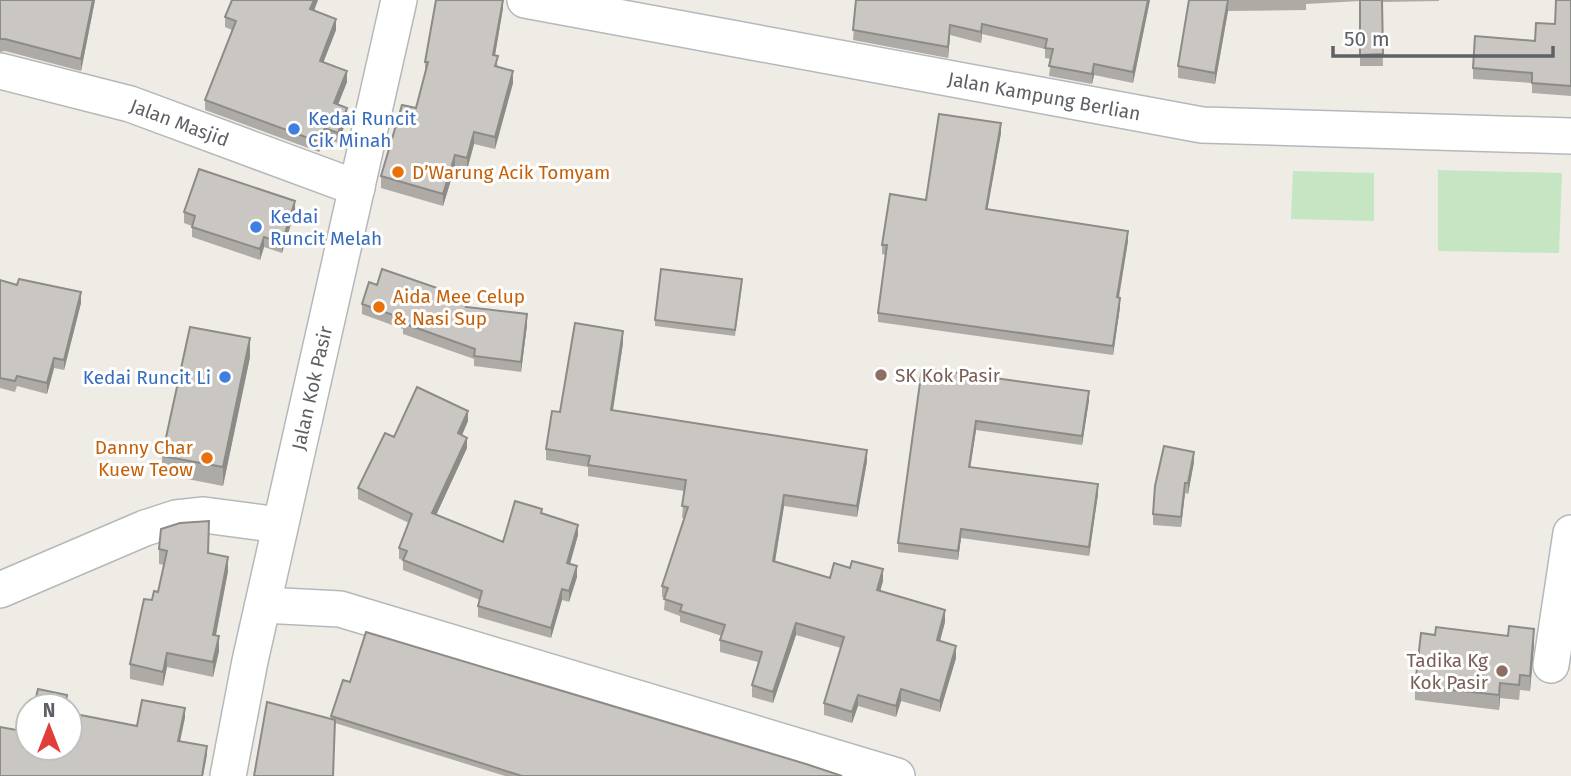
<svg xmlns="http://www.w3.org/2000/svg" width="1571" height="776" font-family="'Fira Sans',sans-serif">
<rect width="100%" height="100%" fill="#efece5"/>
<!-- park -->
<path fill="#c5e5c3" d="M1438 170 1562 173 1559 253 1438 251Z
M1293 171 1374 173V221L1291 219Z"/>
<g fill="none" stroke-linecap="round" stroke-linejoin="round">
<defs>
<g id="minor">
<path id="s1" d="M525 0 1202 125 1571 136"/>
<path id="s2" d="M0 71 130 104 357 188"/>
<path d="M0 590 145 528 176 518 204 515 280 525"/>
<path d="M263 605 340 609 897 776"/>
<path d="M1551 665 1571 533"/>
<path id="s3" d="M228 776 250 661 399 0"/>
</g>
</defs>
<!-- minor casing -->
<use href="#minor" stroke="#b5b8bb" stroke-width="38"/>
<!-- minor -->
<use href="#minor" stroke="#fff" stroke-width="35"/>
</g>
<!-- wall -->
<path fill="#aeaba7" d="M0 0H95L81 71 5 51 0 52Z
M232 0H318L314 11 336 30 323 62 347 82 338 105 347 119 338 143 325 138 319 152 205 110V100L232 30 225 27V17Z
M503 0V8L495 55 498 67 513 83 495 149 474 144 467 170 455 167 443 206 381 188V176L416 108 425 73V62Z
M856 0H1150L1133 83 1094 75 1092 84 1049 76 1051 59 1045 58V49L982 34 981 43 950 35 948 58 853 40Z
M1189 0H1439V1L1382 2 1383 66H1360V1L1306 4V10L1228 11 1215 84 1178 78V66Z
M1571 0V96L1532 93V83L1473 79V68L1535 41 1555 24Z
M1001 133 987 209 1128 241 1119 298 1120 307 1113 355 878 322V313L886 255 882 254V245L926 200Z
M295 211 282 253 264 247 260 260 192 237V226L184 223V212Z
M0 280 81 303 64 370 54 368 47 394 17 386 15 392 0 388Z
M742 285 735 336 655 326V320Z
M362 304 469 308 527 325 521 372 474 366V359L403 334V329L362 314Z
M623 343 613 411 867 461 857 517 784 506 775 562 830 578 883 581 880 591 945 622 940 641 956 658 940 712 901 701 896 717 858 706 852 723 824 715V703L841 648 796 635 773 703 752 697V685L758 662 720 652V640L722 636 680 622V616L664 610 665 598 662 597V586L684 518H682L684 491 588 476V467L546 460V449L560 412Z
M250 357 223 486 162 474V456Z
M922 368 1089 400 1082 445 976 430 970 467 1098 494 1089 556 961 538 958 560 898 552V543Z
M468 421 462 435 467 448 436 515 503 542 542 513 578 535 570 564 577 577 569 602 562 600 551 638 478 617V606L480 600 403 570V560L399 559V548L409 523 358 499V488L394 437Z
M1194 462 1188 494 1185 493 1181 527 1153 525V514Z
M209 536 208 553 228 571 216 635 219 651 213 677 167 667 163 686 130 679V664L152 600 158 592 164 565 159 564V549Z
M1435 635 1534 644 1530 691 1520 690 1519 700 1500 698 1499 710 1415 700V686Z
M350 682 842 776H505L335 723 331 719V716Z"/>
<!-- shaded-wall -->
<path fill="#8d8b88" d="M93 0H95L81 71V59Z
M314 0H318L310 20V9Z
M503 0V8L493 67V55Z
M1148 0H1150L1133 83V72Z
M1228 0V11L1215 84V73Z
M336 19V30L320 71V61Z
M982 24V34L981 43V32Z
M950 25V35L948 58V47Z
M1094 64V75L1092 84V74Z
M347 71V82L334 114V103Z
M513 71V83L495 149V137Z
M347 108V119L338 143V133Z
M1001 123V133L986 218V209Z
M325 128V138L319 152V142Z
M474 132V144L467 170V158Z
M455 155V167L443 206V194Z
M295 201V211L282 253V243Z
M1128 231V241L1117 307V297Z
M264 237V247L260 260V249Z
M81 292V303L64 370V360Z
M1120 298V307L1113 355V346Z
M527 314V325L521 372V362Z
M623 331V343L611 422V410Z
M250 338V357L223 486V467Z
M54 358V368L47 394V383Z
M1089 391V400L1082 445V436Z
M468 411V421L458 444V433Z
M976 421V430L969 476V467Z
M467 438V448L432 524V513Z
M867 450V461L857 517V506Z
M1194 452V462L1188 494V483Z
M1185 483V493L1181 527V517Z
M1098 484V494L1089 556V547Z
M784 495V506L773 573V561Z
M578 525V535L567 574V563Z
M961 529V538L958 560V551Z
M228 557V571L213 650V635Z
M577 566V577L569 602V591Z
M883 569V581L877 602V590Z
M562 589V600L551 638V628Z
M945 610V622L937 652V640Z
M796 623V635L773 703V692Z
M1534 629V644L1530 691V676Z
M219 636V651L213 677V662Z
M956 646V658L940 712V701Z
M167 653V667L163 686V672Z
M1500 683V698L1499 710V695Z
M901 689V701L896 717V706Z
M858 695V706L852 723V712Z
M185 708V718L178 751V741Z
M207 746V755L203 776H202Z"/>
<!-- building -->
<path fill="#cac7c2" stroke="#8d8b88" stroke-width="2" d="M0 0H93L81 59 5 39H0Z
M232 0H314L310 9 336 19 320 61 347 71 334 103 347 108 338 133 325 128 319 142 205 100 236 21 225 17Z
M436 0H503L493 55 498 56 495 66 513 71 495 137 474 132 467 158 455 155 443 194 381 176 402 105 416 108 428 62H425Z
M856 0H1148L1133 72 1094 64 1092 74 1049 66 1053 49 1045 48 1047 39 982 24 981 32 950 25 948 47 853 30Z
M1189 0H1228L1215 73 1178 66Z
M1360 0H1382L1383 54 1360 55Z
M1556 0H1571V86L1532 83V73L1473 68 1475 36 1535 41 1536 23 1555 24Z
M939 114 1001 123 986 209 1128 231 1117 297 1120 298 1113 346 878 313 887 245H882L890 194 926 200Z
M199 169 295 201 282 243 264 237 260 249 192 227 195 216 184 212Z
M382 269 469 299 466 307 527 314 521 362 474 356 475 349 403 323 404 319 362 304 369 282 377 285Z
M661 269 742 279 735 330 655 320Z
M19 279 81 292 64 360 54 358 47 383 17 376 15 381 0 378V280L17 285Z
M575 323 623 331 611 410 867 450 857 506 784 495 773 561 830 578 834 563 850 568 852 561 883 569 877 590 945 610 937 640 956 646 940 701 901 689 896 706 858 695 852 712 824 703 844 637 796 623 773 692 752 685 762 652 720 640 725 625 680 611 682 605 664 599 668 588 662 586 688 507 682 506 686 480 588 465 590 456 546 449 552 411 560 412Z
M190 327 250 338 223 467 162 456Z
M922 368 1089 391 1082 436 976 421 969 467 1098 484 1089 547 961 529 958 551 898 543Z
M417 387 468 411 458 433 467 438 432 513 503 542 515 501 542 509 541 513 578 525 567 563 577 566 569 591 562 589 551 628 478 606 482 591 403 560 407 551 399 548 412 514 358 488 385 433 394 437Z
M1164 446 1194 452 1188 483H1185L1181 517 1153 514 1155 486Z
M209 521 208 553 228 557 213 635 219 636 213 662 167 653 163 672 130 664 144 599 152 600 154 591 158 592 167 551 159 549 161 529 180 523Z
M1509 626 1534 629 1530 676 1520 675 1519 685 1500 683 1499 695 1415 686 1421 633 1435 635 1436 627 1508 636Z
M366 632 806 764 842 776H522L331 716 343 680 350 682Z
M38 689 67 695 65 706H34Z
M142 700 185 708 178 741 207 746 202 776H0V727L28 732V748H70V713L137 726Z
M267 702 335 720 333 776H254Z"/>
<!-- markers -->
<g fill="#3f7fe0" stroke="#fff" stroke-width="2.5">
<circle cx="294" cy="129" r="7"/>
<circle cx="256" cy="227" r="7"/>
<circle cx="225" cy="377" r="7"/>
</g>
<g fill="#e8710a" stroke="#fff" stroke-width="2.5">
<circle cx="398" cy="172" r="7"/>
<circle cx="379" cy="307" r="7"/>
<circle cx="207" cy="458" r="7"/>
</g>
<g fill="#8d6e63" stroke="#fff" stroke-width="2.5">
<circle cx="881" cy="375" r="7"/>
<circle cx="1502" cy="671" r="7"/>
</g>
<g text-anchor="middle" dominant-baseline="central" stroke-width="6" stroke-linejoin="round" paint-order="stroke">
<!-- street labels -->
<g font-size="19" fill="#5d6165" stroke="#fff">
<text stroke="none"><textPath href="#s1" startOffset="528">Jalan Kampung Berlian</textPath></text>
<text stroke="none"><textPath href="#s2" startOffset="187">Jalan Masjid</textPath></text>
<text stroke="none"><textPath href="#s3" startOffset="397">Jalan Kok Pasir</textPath></text>
</g>
<!-- shop labels -->
<g font-size="19" fill="#366cbe" stroke="#fff" text-anchor="start">
<text x="308" y="118">Kedai Runcit<tspan x="308" dy="22">Cik Minah</tspan></text>
<text x="270" y="216">Kedai<tspan x="270" dy="22">Runcit Melah</tspan></text>
<text x="211" y="377" text-anchor="end">Kedai Runcit Li</text>
</g>
<!-- food labels -->
<g font-size="19" fill="#c56008" stroke="#fff" text-anchor="start">
<text x="412" y="172">D’Warung Acik Tomyam</text>
<text x="393" y="296">Aida Mee Celup<tspan x="393" dy="22">&amp; Nasi Sup</tspan></text>
<text x="193" y="447" text-anchor="end">Danny Char<tspan x="193" dy="22">Kuew Teow</tspan></text>
</g>
<!-- education labels -->
<g font-size="19" fill="#785e54" stroke="#fff" text-anchor="start">
<text x="895" y="375">SK Kok Pasir</text>
<text x="1488" y="660" text-anchor="end">Tadika Kg<tspan x="1488" dy="22">Kok Pasir</tspan></text>
</g>
</g>
<!-- north arrow -->
<g transform="translate(49 727)"><circle r="33" fill="#ffffff" stroke="#bec0c1" stroke-width="2"/>
<path d="M0-5L12 26L0 18L-12 26Z" fill="#e13d39"/>
<text y="-10" font-size="19" font-weight="bold" text-anchor="middle" fill="#5d6165">N</text>
</g>
<!-- scale -->
<path d="M1333 46v10h220v-10" fill="none" stroke="#5d6165" stroke-width="3.5"/>
<text x="1344" y="46" font-size="21" fill="#5d6165" stroke="#ffffff" stroke-width="5" paint-order="stroke">50 m</text>
</svg>
